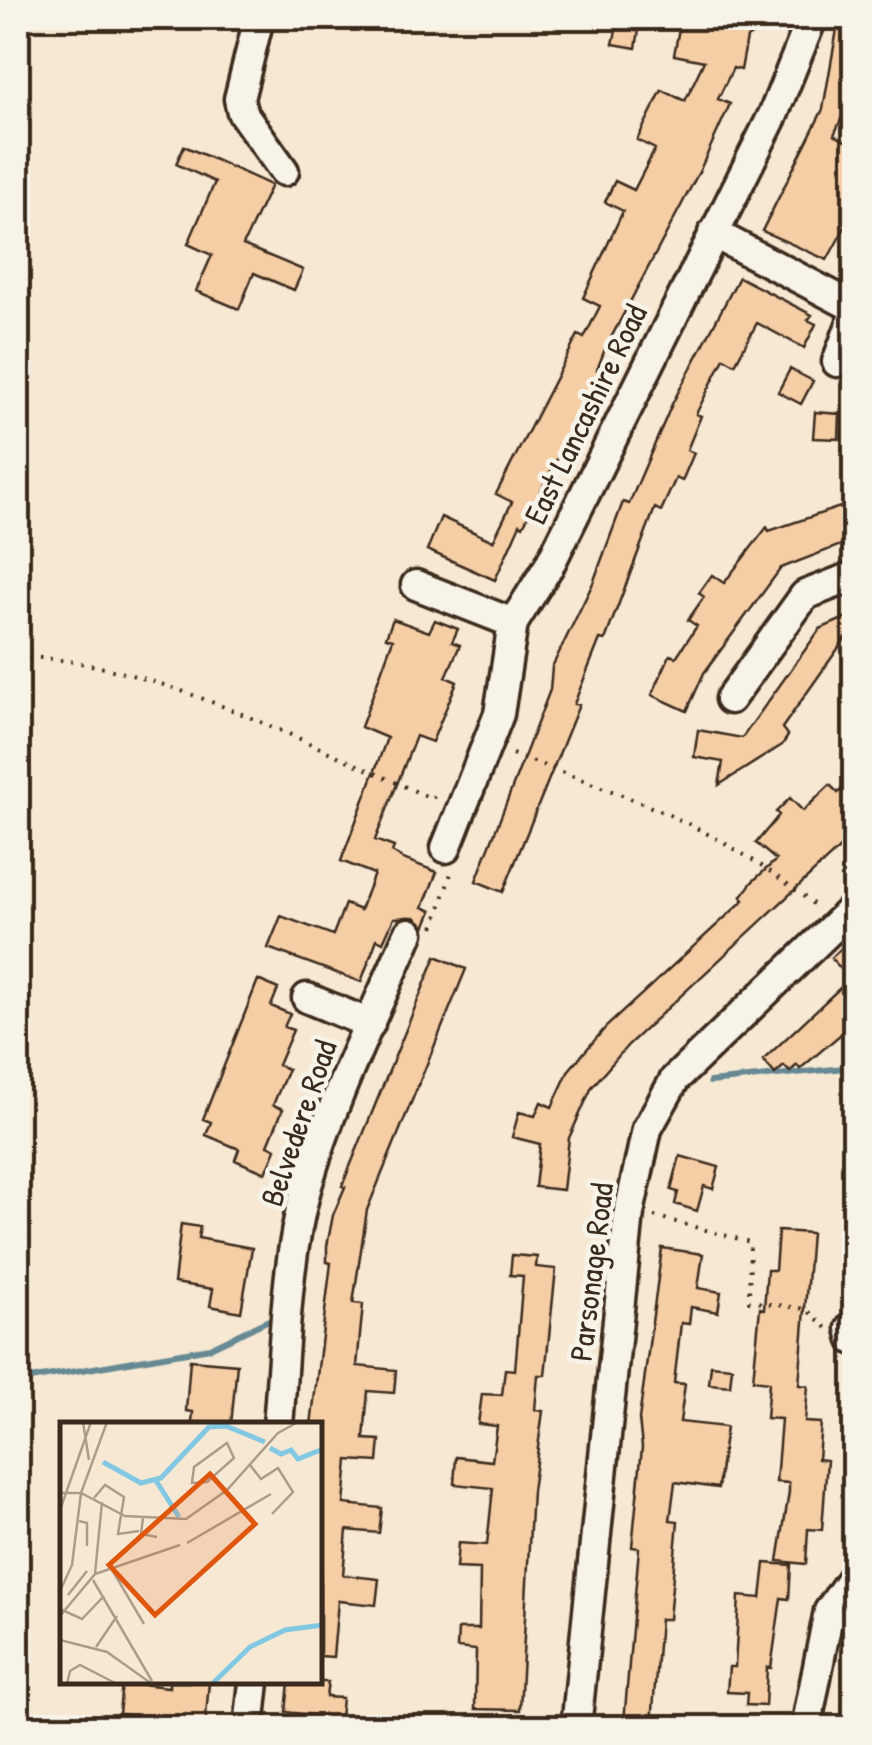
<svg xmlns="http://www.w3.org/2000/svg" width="872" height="1745" font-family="'Patrick Hand',sans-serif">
<rect width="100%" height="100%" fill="#f7e8d4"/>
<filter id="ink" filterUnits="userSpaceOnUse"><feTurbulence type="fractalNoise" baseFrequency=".01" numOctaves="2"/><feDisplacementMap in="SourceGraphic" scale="20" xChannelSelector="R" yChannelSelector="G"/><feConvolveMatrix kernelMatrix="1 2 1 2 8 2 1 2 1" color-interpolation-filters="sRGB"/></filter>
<g filter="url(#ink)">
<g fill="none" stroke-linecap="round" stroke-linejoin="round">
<!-- stream -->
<path stroke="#668994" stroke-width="6" d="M710 1082 854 1067
M18 1381 210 1348 273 1318"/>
</g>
<!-- building -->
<path fill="#f6cea6" stroke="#3b2a1e" stroke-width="2.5" d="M619 18H641L636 48 613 44Z
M681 18H742L753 34 747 38 741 70 733 68 718 99 730 104 700 170 605 349 597 370 601 372 523 526 520 524 495 580 427 550 441 517 493 541 512 502 496 494 578 335 584 338 600 306 583 298 623 211 605 202 615 181 634 190 655 149 637 140 662 90 685 101 704 61 674 55Z
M839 18H854L849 102 834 135 854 145V222L849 220 827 260 762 231 823 109Z
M184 146 271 185 243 245 303 270 294 290 254 273 239 309 196 291 212 255 188 244 215 182 176 164Z
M739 277 812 315 808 320 816 324 804 348 757 323 735 364 724 358 696 414 701 416 687 450 694 453 682 481 676 478 661 511 655 508 605 640 600 639 574 704 579 705 503 892 476 881 550 690 552 667 593 583 623 502 629 504 672 404Z
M790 369 813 381 801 404 778 392Z
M815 412 840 414 839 439 813 438Z
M840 507 842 511 854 507V540L781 568 704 673 687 711 652 695 670 655 676 657 697 626 688 620 704 597 699 593 712 575 724 583 767 527 769 531Z
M854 614V626L782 728 788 736 782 745 719 785 723 762 694 757 698 730 742 738 820 629Z
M393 619 429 632 435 620 458 629 452 642 460 645 446 677 457 682 432 742 416 736 375 840 394 847 392 852 403 859 437 872 423 907 432 911 425 927 415 917 394 918 383 942 377 939 361 982 268 948 281 916 333 935 345 904 360 910 374 874 341 861 387 738 361 727 393 639 386 637Z
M854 777V854L845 843 628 1045 592 1087 569 1138 563 1190 535 1187 540 1144 512 1137 519 1112 535 1116 541 1102 552 1107 569 1070 606 1027 744 900 741 897 752 882 776 860 756 843 779 815 776 812 790 798 803 811 830 785 838 793Z
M854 936V983L831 958Z
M436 956 466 969 367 1210 353 1303 363 1304 357 1366 396 1370 394 1393 368 1391 364 1439 380 1440 378 1462 348 1460 344 1504 382 1508 379 1533 347 1530 343 1575 379 1579 376 1605 338 1601 333 1657 320 1656V1425H311L331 1263 327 1262V1246L333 1215 345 1187 342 1186Z
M258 980 278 989 271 1006 290 1014 284 1027 293 1030 278 1065 288 1069 273 1105 283 1109 268 1145 276 1149 266 1173 235 1160 239 1149 206 1135 211 1122 203 1119Z
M842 986 854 1000V1023L800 1069 797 1065 790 1072 784 1066 775 1074 763 1060Z
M680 1156 719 1167 713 1189 704 1186 697 1211 675 1204 678 1192 671 1190Z
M181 1224 200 1227 198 1238 252 1248 241 1312 210 1306 213 1289 174 1283Z
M778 1231 811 1233 799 1385 808 1386 805 1422 821 1423 818 1459 827 1460 822 1530 808 1529 806 1564 778 1561 789 1492V1483L776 1482 781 1419 766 1418 769 1382 753 1380 760 1308 764 1309 767 1270H775Z
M662 1248 703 1254 698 1288 721 1292 718 1312 691 1307 689 1324 681 1323 674 1383 685 1384 680 1422 726 1427 718 1488 675 1482 670 1520 678 1521 669 1619H660L652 1724 624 1722 639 1548 632 1547 642 1447 639 1419Z
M512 1255 537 1257 536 1267 556 1269 545 1375H538L535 1410 543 1411 532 1491 520 1710 475 1709 476 1650 457 1648 458 1629H479L480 1569 456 1568 458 1543 487 1545 493 1488 454 1484 456 1457 492 1461 497 1426 478 1424 482 1394 502 1395 505 1369 515 1370 523 1276 510 1275Z
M190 1360 237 1364 231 1425 192 1422 193 1412 186 1411Z
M711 1365 732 1367 730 1386 709 1384Z
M765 1563 791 1565 789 1599 781 1598 771 1668 767 1667 765 1706 746 1705 747 1693 727 1692 729 1667H735L739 1596 761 1598Z
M122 1682 169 1687V1682H209L205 1728H166V1719L119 1714Z
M289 1682H328L326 1697 342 1698 340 1718 286 1712Z"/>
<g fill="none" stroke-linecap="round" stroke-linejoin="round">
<defs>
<path id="minor" d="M259 18 239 99 242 112 284 171
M713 233 854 307
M837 362 854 317
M416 585 513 623
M730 699 805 595 854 576
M446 848 499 714 513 623 549 566 773 115 812 18
M307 998 370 1024
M851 1328 854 1340
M278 1425C285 1347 285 1265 306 1189 331 1101 373 1017 409 933
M249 1728 254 1682
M576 1728 629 1213 647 1129 675 1079 854 907
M806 1728 829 1611 854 1575"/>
</defs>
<!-- minor casing -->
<use href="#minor" stroke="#3b2a1e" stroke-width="35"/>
<!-- path -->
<path stroke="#3b2a1e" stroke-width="4" stroke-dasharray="2.5 8" stroke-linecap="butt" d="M18 657C146 657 312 747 431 798L440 794
M512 754C631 798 718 825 818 908
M434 927 452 870
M654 1216 750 1242 749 1301 806 1309 827 1328"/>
<!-- minor -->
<use href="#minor" stroke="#f7f3e8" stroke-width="28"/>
</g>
</g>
<g text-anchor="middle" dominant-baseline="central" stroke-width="9" stroke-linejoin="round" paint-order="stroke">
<!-- street labels -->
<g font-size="32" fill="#3b2a1e" stroke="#f7f3e8">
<text transform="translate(585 414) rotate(-64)">East Lancashire Road</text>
<text transform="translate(298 1123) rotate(-71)">Belvedere Road</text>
<text transform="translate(591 1272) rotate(-83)">Parsonage Road</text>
</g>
</g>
<!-- overview -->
<g transform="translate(60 1422)">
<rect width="262" height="262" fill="#f7e8d4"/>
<path fill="none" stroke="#82c8e3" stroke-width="5" d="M210 26 221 32 231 28 238 37 263 27M43 40 81 61 101 56 149 5 166 4 205 20M95 57 119 95M152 262 190 225 225 208 263 203"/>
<path fill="none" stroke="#ac9c8b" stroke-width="2.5" d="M23 0 29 38M167 21 174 36 147 60 132 61 134 45ZM190 43 201 57 218 46 233 70 212 92M0 71H21L65 94 126 97 167 68 218 11 238 0M34 76 45 63 64 75 58 112 79 109M0 88 31 0M83 96 81 112 97 115M19 99 27 101V124M127 121 211 72M51 146 84 202M35 152 120 123M33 158 92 259M0 169 12 143 21 71 47 0M8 173 27 149M0 187 22 197 44 174M0 194 35 152 42 80M0 218 47 230 92 262M36 225 57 194M7 262 10 249 20 243 57 262"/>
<path fill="#df570d" fill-opacity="0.15" stroke="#df570d" stroke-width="5" d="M150 52 195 102 95 193 49 143Z"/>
<rect width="262" height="262" fill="none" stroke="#3b2a1e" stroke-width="5"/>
</g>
<!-- margin -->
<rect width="872" height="1745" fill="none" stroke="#f7f3e8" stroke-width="60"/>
<rect x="30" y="30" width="812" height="1685" fill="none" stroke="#3b2a1e" stroke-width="4" filter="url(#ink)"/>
</svg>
